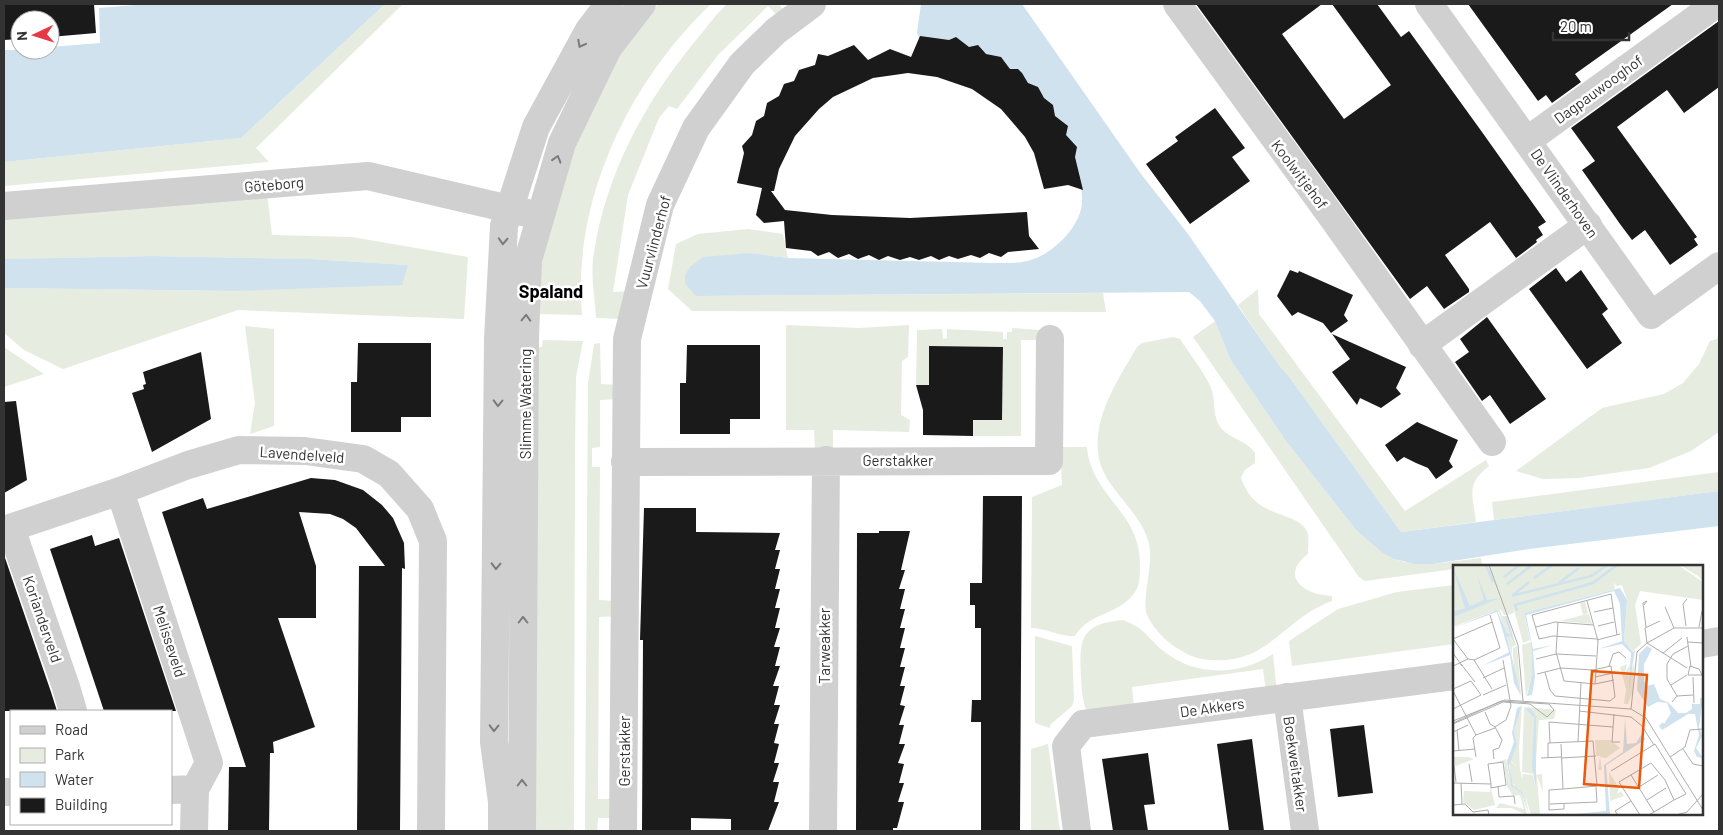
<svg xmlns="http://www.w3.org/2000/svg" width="1723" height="835" font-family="Barlow,sans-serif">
<rect width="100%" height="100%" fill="#fff"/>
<!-- green -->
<path fill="#e6ecdf" d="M385 4H403L256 148 269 162 4 186V162L241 138Z
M658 4H711C629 82 572 200 582 315L535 314 539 262 580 123 626 44Z
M727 4H779L786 14 779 17 768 6 718 55 677 109 669 106 659 118 628 195 613 292 632 291 625 319 596 318C595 298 590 273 594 253 606 173 646 100 697 39 707 27 716 14 727 4Z
M267 193 272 235 352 237 468 257 464 319 238 310 63 369 24 350 4 333V288L233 291 408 265 310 259 152 256 4 259V215Z
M748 229 783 234 788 258 750 253 696 296 1103 293 1106 312 692 311 668 289 676 244 698 234Z
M1258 289 1259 314 1405 511 1486 460 1489 466C1465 485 1473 495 1476 522L1401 532 1287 374 1280 368 1238 305Z
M1215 321 1230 359 1286 441 1356 530 1394 559 1404 562 1433 564 1481 558 1482 565 1454 566V569L1365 581 1359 577 1193 337Z
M786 325 859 328 909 325 908 357 902 361 901 415 910 420 909 432 833 430V451H815L814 430H786Z
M245 326 274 329V426L250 434 255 403Z
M1012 328 1039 330 1044 331 1048 340H1021V436H973V420H1002L1003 347 929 346V385H916L917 330 942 329 943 339 947 338V329L1003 332V339H1007V332H1012Z
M1719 332V432L1691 451 1649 468 1578 478 1543 479 1516 471 1602 408 1664 394 1683 383 1699 364 1710 341 1717 339Z
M1173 337 1180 339C1190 355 1204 371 1211 388 1216 400 1212 413 1219 425 1227 439 1246 439 1255 453V463L1245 470 1241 477C1254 522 1300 509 1308 534 1309 540 1308 548 1308 554 1290 567 1290 583 1312 592 1318 595 1326 595 1332 596V601C1281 619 1268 669 1202 659 1181 655 1156 635 1147 615 1141 601 1154 564 1149 544 1141 509 1101 488 1098 452 1094 415 1119 378 1137 347L1142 343Z
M543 340 583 341 576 377 575 448 574 831H530L533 348 542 347Z
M600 343 601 384 618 385V399L600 400V447L592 448V467H600L599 600 616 601V616L599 617 598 799H616L615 818H598L597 831H585L588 384 594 344Z
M4 347 44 374 4 387Z
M1060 447H1087C1091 497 1141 511 1140 566 1140 575 1140 585 1135 592 1120 615 1089 612 1075 636 1060 637 1046 628 1031 628L1032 497 1062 485Z
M1719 472V491L1494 520 1492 502Z
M1454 585V644L1292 666 1289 641 1338 609 1397 592Z
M1123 620C1146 629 1146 636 1162 650 1194 677 1239 676 1273 654L1277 692 1266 693 1263 669 1132 687 1134 707 1088 714C1082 702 1082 690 1081 677 1079 638 1081 624 1123 620Z
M1035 636 1072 646 1074 700 1072 706 1050 725V728L1035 723Z
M1048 744 1060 831H1031V749Z"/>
<!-- water -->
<path fill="#cfe2ee" d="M147 4H385L241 138 4 162V50H50V47L100 43 99 8Z
M921 4H1022L1141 174 1188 234 1280 367 1287 374 1401 532 1719 491V526L1529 549 1433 564H1415L1394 559 1383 553 1356 530 1286 441 1230 359 1215 321 1200 301 1189 292 696 296 685 283V275L690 267 703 257 750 253 788 258 993 263C1005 263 1019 264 1031 260 1054 253 1081 226 1082 202 1083 190 1078 176 1076 164L919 37 917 33Z
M152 256 310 259 408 265 402 285 233 291 4 288V259Z"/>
<!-- building -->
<path fill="#1a1a1a" d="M4 4H94L96 33 50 37V20H20V39L4 40Z
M1196 4H1322L1282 34 1344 119 1391 85 1332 4H1377L1401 37 1409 31 1482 132 1546 222 1538 227 1543 235 1536 240 1537 242 1516 258 1490 222 1445 255 1469 289V292L1444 309 1427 286 1410 299Z
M1468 4H1673L1575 74 1581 82 1552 103 1546 95 1538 101Z
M1719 21V87L1684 113 1667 90 1617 127 1697 237 1694 239 1698 245 1670 265 1645 230 1632 240 1620 224 1582 170 1595 161 1571 128Z
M920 36 949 40 956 37 969 47 978 45 986 54 1001 57 1010 69H1018L1022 73 1028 83 1038 87 1044 98 1053 105 1055 116 1068 126 1066 135 1077 147 1075 157 1083 190 1068 185 1044 189 1034 153 1025 137 1001 109 972 89 937 77 908 73 873 78 833 97 819 109 795 136 779 169 774 191H771L785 210 832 215 910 218 1027 212 1029 236 1039 249 1008 252 1001 257 989 253 980 258 971 255 958 259 949 256 939 260 931 256 919 260 910 257 900 260 888 256 879 260 869 255 858 259 849 254 838 258 829 252 818 256 811 251 786 248 784 221 764 223 756 215 762 188 737 183 744 153 742 146 752 135 756 121 764 116 767 103 779 96 784 84 794 81 799 70 815 65 818 54 828 56 854 45 868 60 890 49 911 57Z
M1215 108 1245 148 1232 157 1250 181 1190 224 1146 164 1178 141 1175 137Z
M1556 268 1566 282 1581 270 1608 309 1602 314 1622 343 1587 369 1529 289Z
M1290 270 1298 273 1299 271 1353 295 1344 315 1348 321 1331 333 1323 323 1298 312 1292 316 1277 296Z
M1487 317 1546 399 1510 424 1490 395 1482 401 1455 362 1469 352 1460 339Z
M1332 334 1406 367 1396 388 1401 394 1381 408 1360 398 1357 405 1332 372 1350 359Z
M358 343H431V417H401V432H351V382H357Z
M687 345H760V419H730V434H680V383H686Z
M929 346 1003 347 1002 420H973V436L923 435V410L916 385H929Z
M201 352 211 419 152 452 132 393 144 389 143 385 146 384 143 372Z
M16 401 27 480 4 493V402Z
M1417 422 1458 440 1449 461 1453 467 1436 479 1428 468 1416 463 1404 457 1397 462 1385 445Z
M311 478 335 480 363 490 382 505 393 518 404 543 405 569 402 568 400 831H357L359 566H385L356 528 343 519 330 514 299 512 316 566V618H278L315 727 273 742 274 753H270L269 831H228L229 767H246L162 512 203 498 207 509Z
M983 496H1022L1020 831H981V722H971L972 700H981V628H975V605H970V583H982Z
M644 508H696V532L780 533 775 550H780L775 569H780L775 589H780L775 608H780L775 628H780L774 647H780L775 666H780L773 686H779L774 705H780L774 724H779L774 743 779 744 774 763H779L773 782H779L774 802H779L768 831H731V819L691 818V831H642L643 640H640Z
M879 531H910L901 570H905L899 589H905L900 609H905L900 628H905L900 648H905L900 667H905L900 686H905L900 705 905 706 899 725H904L899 744H905L898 763 904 764 899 783H904L898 802H904L897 828H893V831H856L857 533H879Z
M92 535 95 546 119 538 176 711H104L50 549Z
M4 555 51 692 57 711H4Z
M1364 725 1373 793 1338 797 1330 729Z
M1252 739 1264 831H1229L1217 744Z
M1148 753 1155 804 1144 805 1148 831H1113L1102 759Z"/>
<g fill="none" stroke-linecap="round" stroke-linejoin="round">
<!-- minor -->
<path stroke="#d0d0d0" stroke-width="28" d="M1177 4 1332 217 1492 442
M1429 4 1651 315 1719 266
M1528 140 1716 4
M4 206 368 176 540 216
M1422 345 1588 225
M625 462 1049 461 1050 339
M120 491 209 763 195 789
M11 528 66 687 73 711
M4 530 120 491 188 465 239 450 305 451 363 459 389 474 420 509 433 541 431 831
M1702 644 1719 641
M1287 697 1305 831
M171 790 195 789 194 831
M4 792H11
M623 831 627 339 660 205 696 128 742 64 776 31 812 4
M823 831 826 460
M1077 831 1066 746 1083 724 1454 676"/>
<!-- tertiary -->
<path stroke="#d0d0d0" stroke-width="28" d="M502 831V802L494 742 498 339 504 226 536 127 589 30 609 4
M522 831 525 337 528 260 562 143 608 48 642 4"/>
</g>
<!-- one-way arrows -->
<defs><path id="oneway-chevron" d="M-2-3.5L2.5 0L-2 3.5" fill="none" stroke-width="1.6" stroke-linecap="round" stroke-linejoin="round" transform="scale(1.25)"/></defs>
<g stroke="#7a7a7a">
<use href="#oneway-chevron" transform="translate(581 44) rotate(118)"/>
<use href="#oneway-chevron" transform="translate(557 159) rotate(-73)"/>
<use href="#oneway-chevron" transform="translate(503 241) rotate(93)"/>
<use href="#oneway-chevron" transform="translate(526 318) rotate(-88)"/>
<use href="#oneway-chevron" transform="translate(498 403) rotate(91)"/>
<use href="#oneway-chevron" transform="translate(496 566) rotate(91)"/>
<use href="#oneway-chevron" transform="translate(523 620) rotate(-90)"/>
<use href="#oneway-chevron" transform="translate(494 728) rotate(91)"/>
<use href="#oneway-chevron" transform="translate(522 783) rotate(-90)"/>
</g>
<g text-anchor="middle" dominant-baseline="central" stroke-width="5" stroke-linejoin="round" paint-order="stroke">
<!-- street labels -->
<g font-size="15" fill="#333" stroke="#fff">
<text transform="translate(1598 89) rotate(-36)">Dagpauwooghof</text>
<text transform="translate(1300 174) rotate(53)">Koolwitjehof</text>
<text transform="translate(274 184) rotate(-5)">Göteborg</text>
<text transform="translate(1565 193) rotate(55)">De Vlinderhoven</text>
<text transform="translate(653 242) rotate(-75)">Vuurvlinderhof</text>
<text transform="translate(525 404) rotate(-90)">Slimme Watering</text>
<text transform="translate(302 454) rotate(4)">Lavendelveld</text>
<text x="898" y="460">Gerstakker</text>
<text transform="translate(43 619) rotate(71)">Korianderveld</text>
<text transform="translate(170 641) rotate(72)">Melisseveld</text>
<text transform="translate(824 646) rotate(-90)">Tarweakker</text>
<text transform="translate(1212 707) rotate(-8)">De Akkers</text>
<text transform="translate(624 751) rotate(-90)">Gerstakker</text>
<text transform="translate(1296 764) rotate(82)">Boekweitakker</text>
</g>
<!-- quarter labels -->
<g font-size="18" font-weight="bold" fill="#000" stroke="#fff">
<text x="551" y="291">Spaland</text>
</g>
</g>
<!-- overview -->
<g transform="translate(1453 565)">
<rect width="250" height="250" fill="#fff"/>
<path d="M0 0H225L250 17V35L187 26 182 40 188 79 182 84 181 97 180 86 171 76 174 35 169 20 163 21 161 17 162 24 71 48 77 75 70 78 60 41 61 48 55 50H51L49 46 46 44 49 51H53L60 71 63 80 59 82V90L54 71 57 70 61 80 52 52 57 69H53L46 47 41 46 0 62ZM227 0H250V16L245 11ZM132 37 135 48 131 50 136 49 139 59 107 56 130 50 127 38ZM78 77 79 109 73 132 69 80ZM64 81 68 129 63 119 60 91V83ZM174 99 172 108 177 99 175 135 177 108 181 99 180 126 175 139H171L173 124 167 102ZM69 142 66 183 67 206 56 193 64 179 61 166ZM71 142 81 153 80 209 69 207ZM74 142 103 145 101 154 86 155 82 208 83 152ZM142 175H157L167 183 153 193 147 192 149 205H145L147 191H143ZM0 192H15L21 194 0 202ZM53 194 58 221 69 229 74 250 58 243H43L47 238 71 244 67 230 60 231 54 221 51 197 42 198ZM56 194 68 207 69 214 70 209 80 210 83 224 82 210 89 209 90 227 84 211 87 250H78L72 230 76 250 70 228 62 222 58 214ZM156 207 166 223 164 229 168 226 171 231 157 236ZM37 220 42 240 21 245 10 237 11 226 37 227Z" fill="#e6ecdf"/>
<path d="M153 0H156L139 12 59 32 61 29 137 10ZM0 3 17 41 31 35 24 10 34 35 47 33 0 52V47L12 43ZM167 23 174 35 171 76 181 88 175 135 178 88 169 79 146 84 169 76 167 39 161 26 73 50 80 84 100 80 80 86 82 112 79 130 74 131 79 109 78 77 71 48ZM44 45 54 69H57L52 52 54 51 63 80 56 60 62 80 57 70 54 72 68 131 61 118 57 90 29 101 56 87 44 47 0 63ZM194 81 199 84 191 99V116L194 121 201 119 207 134 216 138 225 148H233L239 144V139H247V133H250L246 162 249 171 243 183 250 193 244 192 241 186 246 170 242 149H235L209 165 206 161 210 157 211 159 218 148 214 138 204 137 195 142 184 125 186 89ZM69 141 61 166 64 179 56 201 60 220 70 228 76 250 69 229 58 221 54 196 61 177 59 168 64 143ZM71 142 78 144 83 152V224L79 201 81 153ZM172 154 174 179 183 178 188 170 193 174 153 200 157 250H113L153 246 151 200 170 187Z" fill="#cfe2ee"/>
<path fill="none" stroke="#cfe2ee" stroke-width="2.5" d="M33 0 40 17M51 12 66 0M81 13 99 0M106 18 126 3M54 19 79 0M59 31 76 17M64 46 62 40 140 18 164 0"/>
<path fill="none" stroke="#adadad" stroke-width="1" d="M36 0 65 80 70 136M191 40 194 36 190 38 193 62M212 42 221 63M141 47 160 43M207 56 192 63 194 78 221 63H250M105 57 103 87 111 116 142 119 145 76 134 36M145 61 161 57M233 61 230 39 234 34M83 62 102 57 140 60M246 62 249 46M234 72 238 102M0 74 39 57M0 74 15 94M144 74 100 71 86 74 79 50 158 29 164 70M144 75 167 69M235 77 250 78M0 88 9 101M210 88 229 73M15 94 21 95 47 83 37 50M83 94 103 89 143 91M21 95 39 124M8 99 22 117M0 101 15 94M156 101 160 89 166 87 173 93M237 101 246 104 249 110H235ZM84 109 108 103 140 105 158 101 162 132 157 136 102 131 97 125 92 107M142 112 160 108M240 112 241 138M30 113 51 103M142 119 161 115M218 120 234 110M0 124 18 116 28 130 0 144M0 126 23 170 20 173 23 192M30 130 53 120M224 131 240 130M219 137 224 131 214 114V99L220 89 235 81M178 144 184 87 194 78 234 103M126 146 178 152 189 161 201 180M32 147 37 159 42 162M161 149 159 177H167M0 156 52 135 178 144 193 153 250 245M0 158 48 136 96 139 101 145 94 152 77 139 50 137 0 159M42 162 53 155 58 141 50 95M4 165 6 186M0 167 15 160M23 170 42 163M125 177 128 118M97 178 96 157 160 162M230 184 240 199 250 201M0 186 22 184M217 192 232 182 237 165 250 164M88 193 108 192M95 193V178L140 176 144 221 110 224 108 179M108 193 143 191M41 194 40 185 46 183 49 175 42 162M16 199 19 217M1 201 3 217M158 206 202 179 233 229 221 235M178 210 201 247M0 218 38 219V223L53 220 50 197 35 199 38 219M8 218 9 239M45 221 46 232 61 231 62 239M186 222 205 210M110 224 96 225V245L111 244V238M194 235 213 223M97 239 144 237 143 222M0 240 12 239 20 247 35 245 36 250M165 250 162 246 178 236M187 250 166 217 198 198 212 215 221 235 196 250M223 250 234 247 250 229"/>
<path fill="#e8590c" fill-opacity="0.15" stroke="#e8590c" stroke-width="2.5" d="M139 106 194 110 186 223 131 219Z"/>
<rect width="250" height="250" fill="none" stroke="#333" stroke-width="2.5"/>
</g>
<!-- border -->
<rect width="1723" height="835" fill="none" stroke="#333333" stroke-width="10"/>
<!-- legend -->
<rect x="10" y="710" width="162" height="115" fill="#ffffff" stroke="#adadad"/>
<rect x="20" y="726" width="25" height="8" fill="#d0d0d0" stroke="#adadad"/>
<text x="55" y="735" font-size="15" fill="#333333">Road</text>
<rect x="20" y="748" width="25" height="15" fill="#e6ecdf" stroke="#adadad"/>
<text x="55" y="760" font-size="15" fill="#333333">Park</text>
<rect x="20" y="772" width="25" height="15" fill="#cfe2ee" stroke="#adadad"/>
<text x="55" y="785" font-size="15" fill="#333333">Water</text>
<rect x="20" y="798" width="25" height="15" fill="#1a1a1a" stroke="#adadad"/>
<text x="55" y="810" font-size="15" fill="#333333">Building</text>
<!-- north arrow -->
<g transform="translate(35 35) rotate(266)"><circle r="24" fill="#ffffff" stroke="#adadad"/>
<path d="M0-4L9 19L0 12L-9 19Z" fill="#e63946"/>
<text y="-8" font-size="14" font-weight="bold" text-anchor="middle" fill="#333333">N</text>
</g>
<!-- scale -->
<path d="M1553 32v8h76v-8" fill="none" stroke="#333333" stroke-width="2.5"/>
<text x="1560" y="32" font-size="15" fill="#333333" stroke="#ffffff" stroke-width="4" paint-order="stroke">20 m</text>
</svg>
